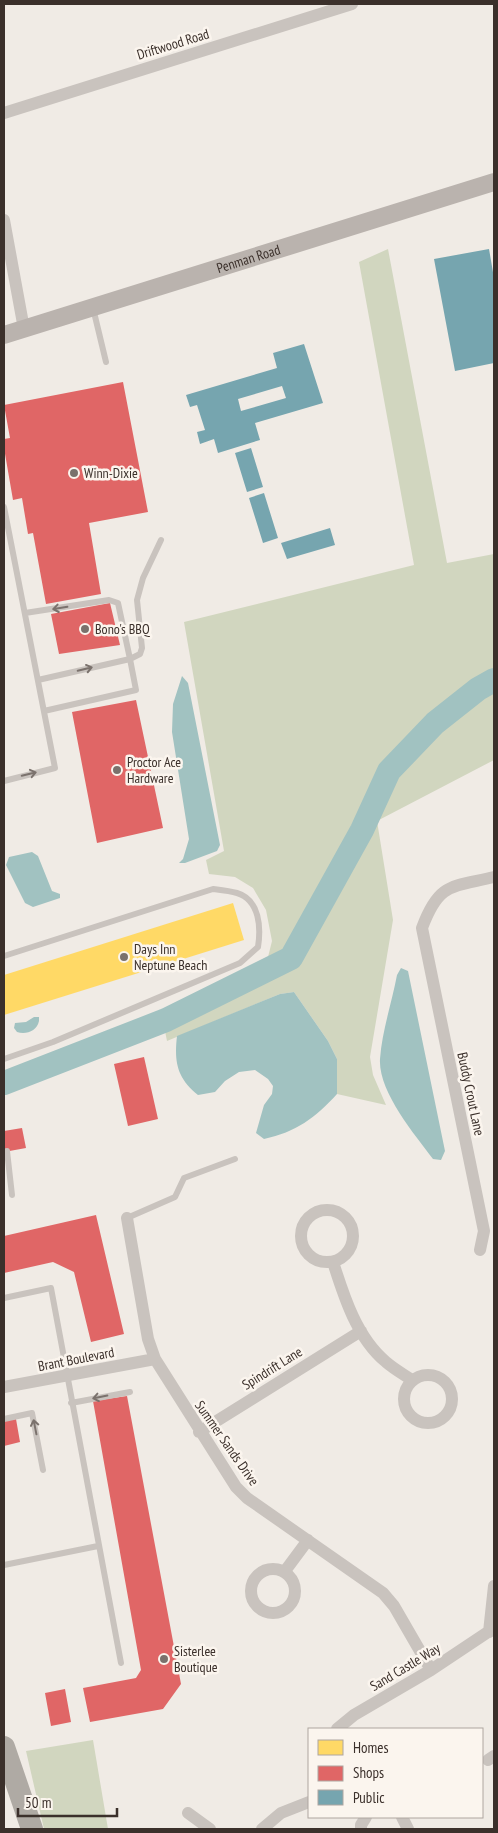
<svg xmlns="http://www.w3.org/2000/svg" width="498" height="1833" font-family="'PT Sans Narrow',sans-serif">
<rect width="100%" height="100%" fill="#f0ebe5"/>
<!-- green -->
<path fill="#d1d6bf" d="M388 249 447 563 494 554V760L377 821 393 920 370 1057 373 1075 386 1105 337 1094V1059L328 1041 294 992 280 994 167 1041 162 1016 266 965 272 941 266 910 253 888 235 877 209 874 206 860 224 851 184 622 414 565 359 262Z
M93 1740 108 1829H44L26 1751Z"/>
<!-- water -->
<path fill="#a1c2c1" d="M182 676 188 683 220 845 217 851 185 863H179L183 859 189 839 172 732 173 704Z
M32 852 38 856 52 891 60 894V898L33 907 25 903 6 865 9 857Z
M401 968 408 971 445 1151 441 1160 433 1159C414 1134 378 1091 380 1059 382 1031 392 1002 397 975Z
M294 992 328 1041 337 1059V1094C315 1118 296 1132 264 1139L256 1133 264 1105 272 1094 273 1086 268 1079 255 1070 239 1072 225 1081 215 1092 198 1095C177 1078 174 1062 177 1036L280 994Z
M34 1017H39V1021C37 1031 26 1035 17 1032L14 1028 15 1023 26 1022Z"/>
<!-- homes -->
<path fill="#ffd966" d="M233 903 244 940 4 1015V975Z"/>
<!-- shops -->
<path fill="#e06666" d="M123 382 148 512 89 523 101 594 46 604 33 533 28 534 22 498 13 500 4 448V439L10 438 4 405Z
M110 603 120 645 59 654 51 614Z
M136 700 163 828 97 843 72 712Z
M144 1057 158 1119 128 1126 114 1064Z
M22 1128 26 1148 4 1152V1131Z
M96 1215 124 1334 91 1342 74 1272 53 1262 4 1273V1236Z
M127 1396 181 1684 163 1709 90 1722 83 1688 136 1678 141 1670 93 1401Z
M16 1419 20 1442 4 1446V1421Z
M65 1689 71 1722 51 1726 45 1693Z"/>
<!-- public -->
<path fill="#76a5af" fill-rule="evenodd" d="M489 249 494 278V363L455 371 434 259Z
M304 344 323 403 255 423 260 440 218 453 214 439 200 444 197 432 205 430 197 405 190 407 186 395 277 368 273 353ZM282 386 286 398 241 411 238 399Z
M251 448 263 487 247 492 235 453Z
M264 493 278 538 263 543 249 498Z
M330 528 335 545 287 559 281 543Z"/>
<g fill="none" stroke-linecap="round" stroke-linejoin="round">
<!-- river -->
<path stroke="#a1c2c1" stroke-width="24" d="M4 1083 166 1020 291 958 362 830 389 771 435 723 478 689 494 680"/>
<!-- lane -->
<path stroke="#c9c3be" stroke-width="6" d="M93 308 106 362
M4 507 55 768 4 781
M25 613 109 600 118 603 130 659 38 680
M44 711 136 690 130 659 140 654 142 648 137 600 143 578 161 540
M4 956 213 889C221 890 230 891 237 893 260 900 261 928 258 947L240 963 53 1042 4 1059
M7 1151 12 1195
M127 1218 175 1197 184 1178 235 1159
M4 1298 51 1288 121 1663
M71 1403 130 1392
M4 1419 32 1413 43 1470
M4 1565 98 1546"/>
<!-- street -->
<path stroke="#c9c3be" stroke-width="12" d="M4 113 352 4
M4 220 24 329
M301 1236a26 26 0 1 1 52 0a26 26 0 1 1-52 0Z
M127 1218 148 1339 155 1359 236 1487 247 1498 383 1593 394 1606 431 1670
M480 1250 484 1231 422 928C439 882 452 887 494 877
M333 1262C344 1297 357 1338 386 1362 394 1369 403 1374 412 1380
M404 1399a24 24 0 1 1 48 0a24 24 0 1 1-48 0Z
M4 1387 155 1359
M199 1432 361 1331
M251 1591a22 22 0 1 1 44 0a22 22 0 1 1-44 0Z
M285 1571 308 1540
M489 1632 494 1586
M337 1729 354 1715 431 1670 494 1628
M488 1760 494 1756
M188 1813 210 1829
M402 1817 408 1829
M262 1829 281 1813 309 1802
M361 1829V1825L366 1817"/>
<!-- secondary -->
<path stroke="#bab3ae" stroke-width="18" id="s1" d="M4 335 494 182"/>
<!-- highway -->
<path stroke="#afaaa4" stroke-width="22" d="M4 1747 32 1829"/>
</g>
<!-- one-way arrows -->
<defs><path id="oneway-shaft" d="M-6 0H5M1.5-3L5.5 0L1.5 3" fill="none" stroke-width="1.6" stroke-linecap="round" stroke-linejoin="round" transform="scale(1.25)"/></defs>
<g stroke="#7b726d">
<use href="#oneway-shaft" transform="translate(60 608) rotate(171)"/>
<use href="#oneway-shaft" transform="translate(85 669) rotate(-13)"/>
<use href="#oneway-shaft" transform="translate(29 774) rotate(-14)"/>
<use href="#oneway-shaft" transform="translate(100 1397) rotate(169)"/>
<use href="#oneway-shaft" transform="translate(35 1427) rotate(-101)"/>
</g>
<!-- markers -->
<g fill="#7a716c" stroke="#fbf5ee" stroke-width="2">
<circle cx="74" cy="473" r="5"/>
<circle cx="85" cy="629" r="5"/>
<circle cx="117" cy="770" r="5"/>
<circle cx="124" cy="957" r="5"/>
<circle cx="164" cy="1659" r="5"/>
</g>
<g text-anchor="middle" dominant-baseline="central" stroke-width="5" stroke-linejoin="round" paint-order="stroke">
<!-- street labels -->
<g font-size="14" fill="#3b302b" stroke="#fbf5ee">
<text transform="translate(173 44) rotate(-17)">Driftwood Road</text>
<text stroke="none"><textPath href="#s1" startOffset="256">Penman Road</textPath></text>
<text transform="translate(471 1094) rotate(78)">Buddy Crout Lane</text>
<text transform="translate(76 1359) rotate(-11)">Brant Boulevard</text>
<text transform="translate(272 1368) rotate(-32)">Spindrift Lane</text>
<text transform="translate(227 1443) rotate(55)">Summer Sands Drive</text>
<text transform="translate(405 1667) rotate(-31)">Sand Castle Way</text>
</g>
<!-- poi labels -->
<g font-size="14" fill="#3b302b" stroke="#fbf5ee" text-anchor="start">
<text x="84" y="473">Winn-Dixie</text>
<text x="95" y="629">Bono's BBQ</text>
<text x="127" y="762">Proctor Ace<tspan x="127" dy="16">Hardware</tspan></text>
<text x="134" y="949">Days Inn<tspan x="134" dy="16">Neptune Beach</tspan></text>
<text x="174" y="1651">Sisterlee<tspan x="174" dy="16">Boutique</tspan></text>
</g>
</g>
<!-- border -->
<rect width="498" height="1833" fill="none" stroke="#3b302b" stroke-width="10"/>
<!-- legend -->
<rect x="308" y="1728" width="175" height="90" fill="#fbf5ee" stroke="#aea6a0"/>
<rect x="318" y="1740" width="25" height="15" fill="#ffd966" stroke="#aea6a0"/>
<text x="353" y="1753" font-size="15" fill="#3b302b">Homes</text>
<rect x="318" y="1766" width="25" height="15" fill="#e06666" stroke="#aea6a0"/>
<text x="353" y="1778" font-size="15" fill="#3b302b">Shops</text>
<rect x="318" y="1790" width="25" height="15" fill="#76a5af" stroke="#aea6a0"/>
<text x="353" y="1803" font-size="15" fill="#3b302b">Public</text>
<!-- scale -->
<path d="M18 1808v8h99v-8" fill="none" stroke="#3b302b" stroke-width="2.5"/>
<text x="25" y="1808" font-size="15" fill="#3b302b" stroke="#fbf5ee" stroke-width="4" paint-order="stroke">50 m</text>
</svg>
